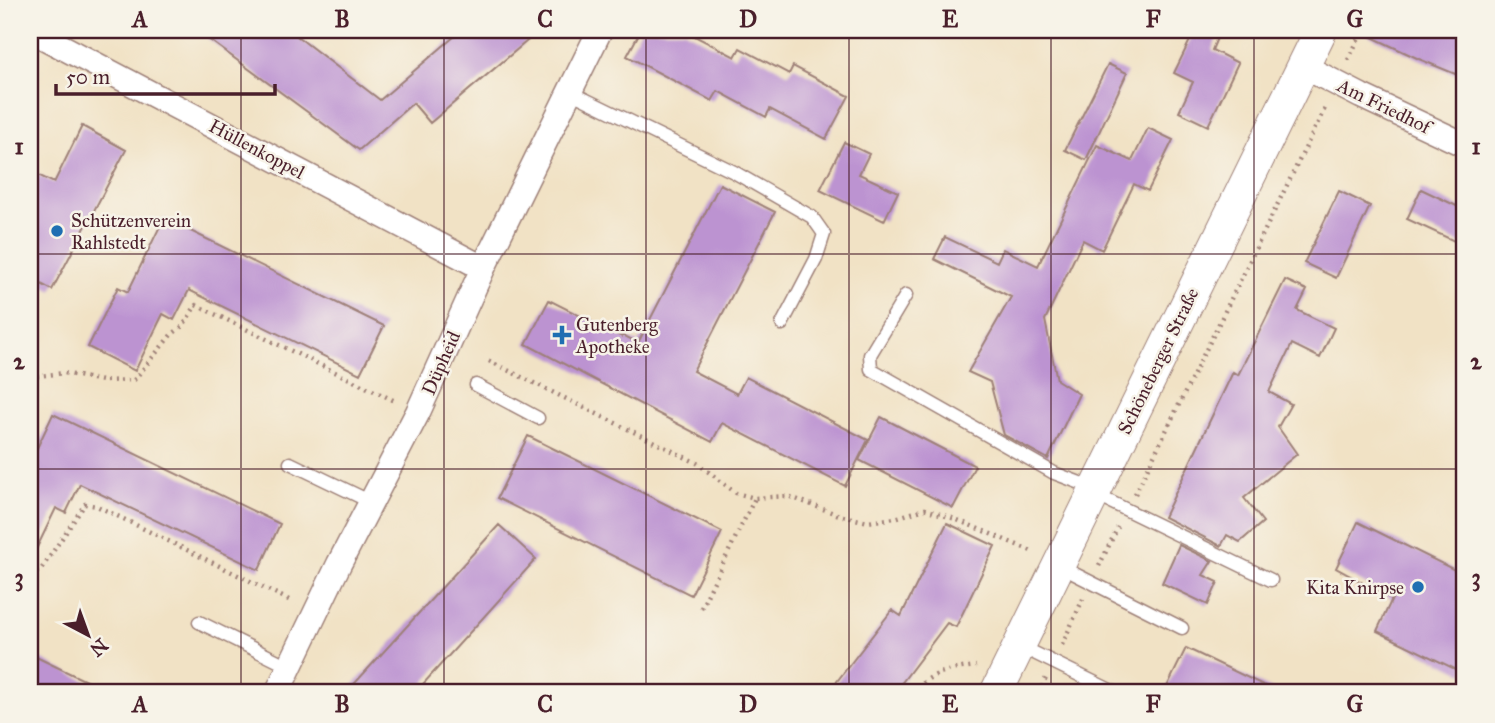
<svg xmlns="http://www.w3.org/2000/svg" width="1495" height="723" font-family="'IM FELL Great Primer',serif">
<rect width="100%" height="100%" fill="#f7f3e8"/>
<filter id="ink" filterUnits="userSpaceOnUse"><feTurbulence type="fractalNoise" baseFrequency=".0143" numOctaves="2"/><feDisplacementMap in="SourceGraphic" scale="14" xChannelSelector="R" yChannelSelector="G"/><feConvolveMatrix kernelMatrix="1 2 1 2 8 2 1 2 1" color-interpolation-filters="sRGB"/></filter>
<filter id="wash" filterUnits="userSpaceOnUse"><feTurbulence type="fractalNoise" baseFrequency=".00686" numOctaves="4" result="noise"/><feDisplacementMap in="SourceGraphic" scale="28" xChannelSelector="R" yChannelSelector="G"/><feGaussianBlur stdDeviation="1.57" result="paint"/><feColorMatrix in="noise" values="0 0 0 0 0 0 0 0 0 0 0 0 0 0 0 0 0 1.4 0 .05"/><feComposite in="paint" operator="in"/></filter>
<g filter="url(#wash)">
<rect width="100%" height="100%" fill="#f1e2c5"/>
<g id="blocks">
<!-- building -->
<path fill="#bc93d1" d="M196 30H289L380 100 462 30H540L430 123 413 103 359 150Z
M641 30H683L735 57 740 48 789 74 793 66 849 96 826 139 770 109 766 117 718 91 712 101 627 56Z
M1195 30H1200L1217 38 1212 50 1238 63 1208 126 1179 112 1193 82 1174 73Z
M1357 30H1465V78L1419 59Z
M1108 64 1127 73 1086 160 1065 150Z
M82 126 126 150 52 290 30 278V171L54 183Z
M1148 128 1173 140 1148 191 1134 184 1102 250 1083 240 1045 320 1057 380 1079 394 1048 459 1004 435 990 382 968 372 1011 297 934 259 945 237 997 262 1003 249 1038 266 1097 145 1132 161Z
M844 142 869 154 859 174 898 192 884 221 820 190Z
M720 184 775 212 693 371 737 394 746 377 868 440 845 486 722 423 712 442 526 344 549 300 622 337 623 335 638 343Z
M1421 189 1465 210V246L1407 219Z
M1339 191 1370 206 1336 278 1304 263Z
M164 218 384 326 360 374 189 290 174 320 163 314 135 371 88 347 118 287 128 292Z
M1285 280 1307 290 1297 310 1334 328 1320 358 1292 344 1269 392 1291 404 1278 427 1297 454 1244 498 1263 522 1240 542 1227 535 1221 546 1164 517 1233 372 1238 375Z
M53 414 280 524 259 570 80 484 66 513 56 508 30 562V463Z
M881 417 975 466 953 508 859 460Z
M528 436 722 532 691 595 497 498Z
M1358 522 1465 575V674L1377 631 1392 599 1336 568Z
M947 523 995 546 956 627 947 623 894 693H828L892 610 901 616Z
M499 525 536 559 415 693H346Z
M1179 545 1212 561 1203 575 1218 582 1208 605 1162 583Z
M1186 648 1280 693H1164Z
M30 654 63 670 111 693H30Z"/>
</g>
</g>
<g filter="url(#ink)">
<use href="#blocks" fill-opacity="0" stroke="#9e8078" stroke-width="2"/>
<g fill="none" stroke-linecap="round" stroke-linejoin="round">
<defs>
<path id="service" d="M570 92 734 172 812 217 824 234 816 259 782 324
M906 295 870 355 871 369 1054 473 1096 489
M476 385 538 418
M290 463 371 502
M1094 494 1271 580
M1059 566 1182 628
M199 622 290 667
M1020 646 1116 693"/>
<path id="minor" d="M30 30 483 268
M1303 66 1361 96 1465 145
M277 693 339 564 418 412 483 268 600 30"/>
<path id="tertiary" d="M996 693 1321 30"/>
</defs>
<!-- service casing -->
<use href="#service" stroke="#9e8078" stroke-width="15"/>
<!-- minor casing -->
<use href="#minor" stroke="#9e8078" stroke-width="27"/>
<!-- tertiary casing -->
<use href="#tertiary" stroke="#9e8078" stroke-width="34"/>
<!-- path -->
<path stroke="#9e8078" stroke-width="4.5" stroke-dasharray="2 5" stroke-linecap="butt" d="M1348 60 1363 30
M489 361 697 463 736 493 755 498 788 496 839 515 868 522 895 518 925 509 955 519 1034 552
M30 377 64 373 102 381 134 380 171 335 183 326 196 305 395 401
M1135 494 1326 106
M1099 566 1118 527
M30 574 40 571 85 504 97 506 293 602
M701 608 755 498
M1062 645 1083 599
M913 693C931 671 949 670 976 666
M1039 693 1046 678"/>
<!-- service -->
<use href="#service" stroke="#fff" stroke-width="12"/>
<!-- minor -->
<use href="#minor" stroke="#fff" stroke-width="24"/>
<!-- tertiary -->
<use href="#tertiary" stroke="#fff" stroke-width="32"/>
</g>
</g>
<!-- grid -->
<path fill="none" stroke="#4a1f2b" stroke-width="2" stroke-opacity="0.55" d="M241 30V693M444 30V693M646 30V693M849 30V693M1051 30V693M1254 30V693M30 254H1465M30 469H1465"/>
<!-- markers -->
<g fill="#1f6fb2" stroke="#f7f3e8" stroke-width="2.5">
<circle cx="57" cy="231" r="7"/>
<path d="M558.5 324.5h7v7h7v7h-7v7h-7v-7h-7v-7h7z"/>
<circle cx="1418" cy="587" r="7"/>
</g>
<g text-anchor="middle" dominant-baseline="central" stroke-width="5" stroke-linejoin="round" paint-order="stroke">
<!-- street labels -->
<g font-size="19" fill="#4a1f2b" stroke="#f7f3e8">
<text transform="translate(1384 106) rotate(26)">Am Friedhof</text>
<text transform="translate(257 149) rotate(28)">Hüllenkoppel</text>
<text transform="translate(1158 361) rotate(-64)">Schöneberger Straße</text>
<text transform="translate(441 363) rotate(-66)">Düpheid</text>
</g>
<!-- poi labels -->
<g font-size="19" fill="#4a1f2b" stroke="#f7f3e8" text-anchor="start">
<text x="71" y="220">Schützenverein<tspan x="71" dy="22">Rahlstedt</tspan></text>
<text x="576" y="324">Gutenberg<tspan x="576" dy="22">Apotheke</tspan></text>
<text x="1404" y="587" text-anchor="end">Kita Knirpse</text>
</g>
</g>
<!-- margin -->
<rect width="1495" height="723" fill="none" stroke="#f7f3e8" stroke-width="77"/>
<!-- north arrow -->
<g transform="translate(88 635) rotate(139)" stroke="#f7f3e8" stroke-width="5" paint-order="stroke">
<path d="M0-5L12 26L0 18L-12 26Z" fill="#4a1f2b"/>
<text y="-10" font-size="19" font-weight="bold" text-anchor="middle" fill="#4a1f2b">N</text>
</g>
<!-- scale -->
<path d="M56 84v10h219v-10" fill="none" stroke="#4a1f2b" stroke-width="3.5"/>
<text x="66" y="84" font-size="21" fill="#4a1f2b" stroke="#f7f3e8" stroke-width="5" paint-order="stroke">50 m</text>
<rect x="38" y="38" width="1418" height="646" fill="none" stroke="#4a1f2b" stroke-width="2.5"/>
<g font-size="23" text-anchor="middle" font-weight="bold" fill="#4a1f2b">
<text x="140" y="27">A</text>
<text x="342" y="27">B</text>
<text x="545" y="27">C</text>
<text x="748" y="27">D</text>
<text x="950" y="27">E</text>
<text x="1153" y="27">F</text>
<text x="1355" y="27">G</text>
<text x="19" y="154">1</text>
<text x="1476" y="154">1</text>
<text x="19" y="369">2</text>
<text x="1476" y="369">2</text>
<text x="19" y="585">3</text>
<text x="1476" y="585">3</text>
<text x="140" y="712">A</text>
<text x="342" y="712">B</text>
<text x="545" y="712">C</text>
<text x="748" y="712">D</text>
<text x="950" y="712">E</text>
<text x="1153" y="712">F</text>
<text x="1355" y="712">G</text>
</g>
</svg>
